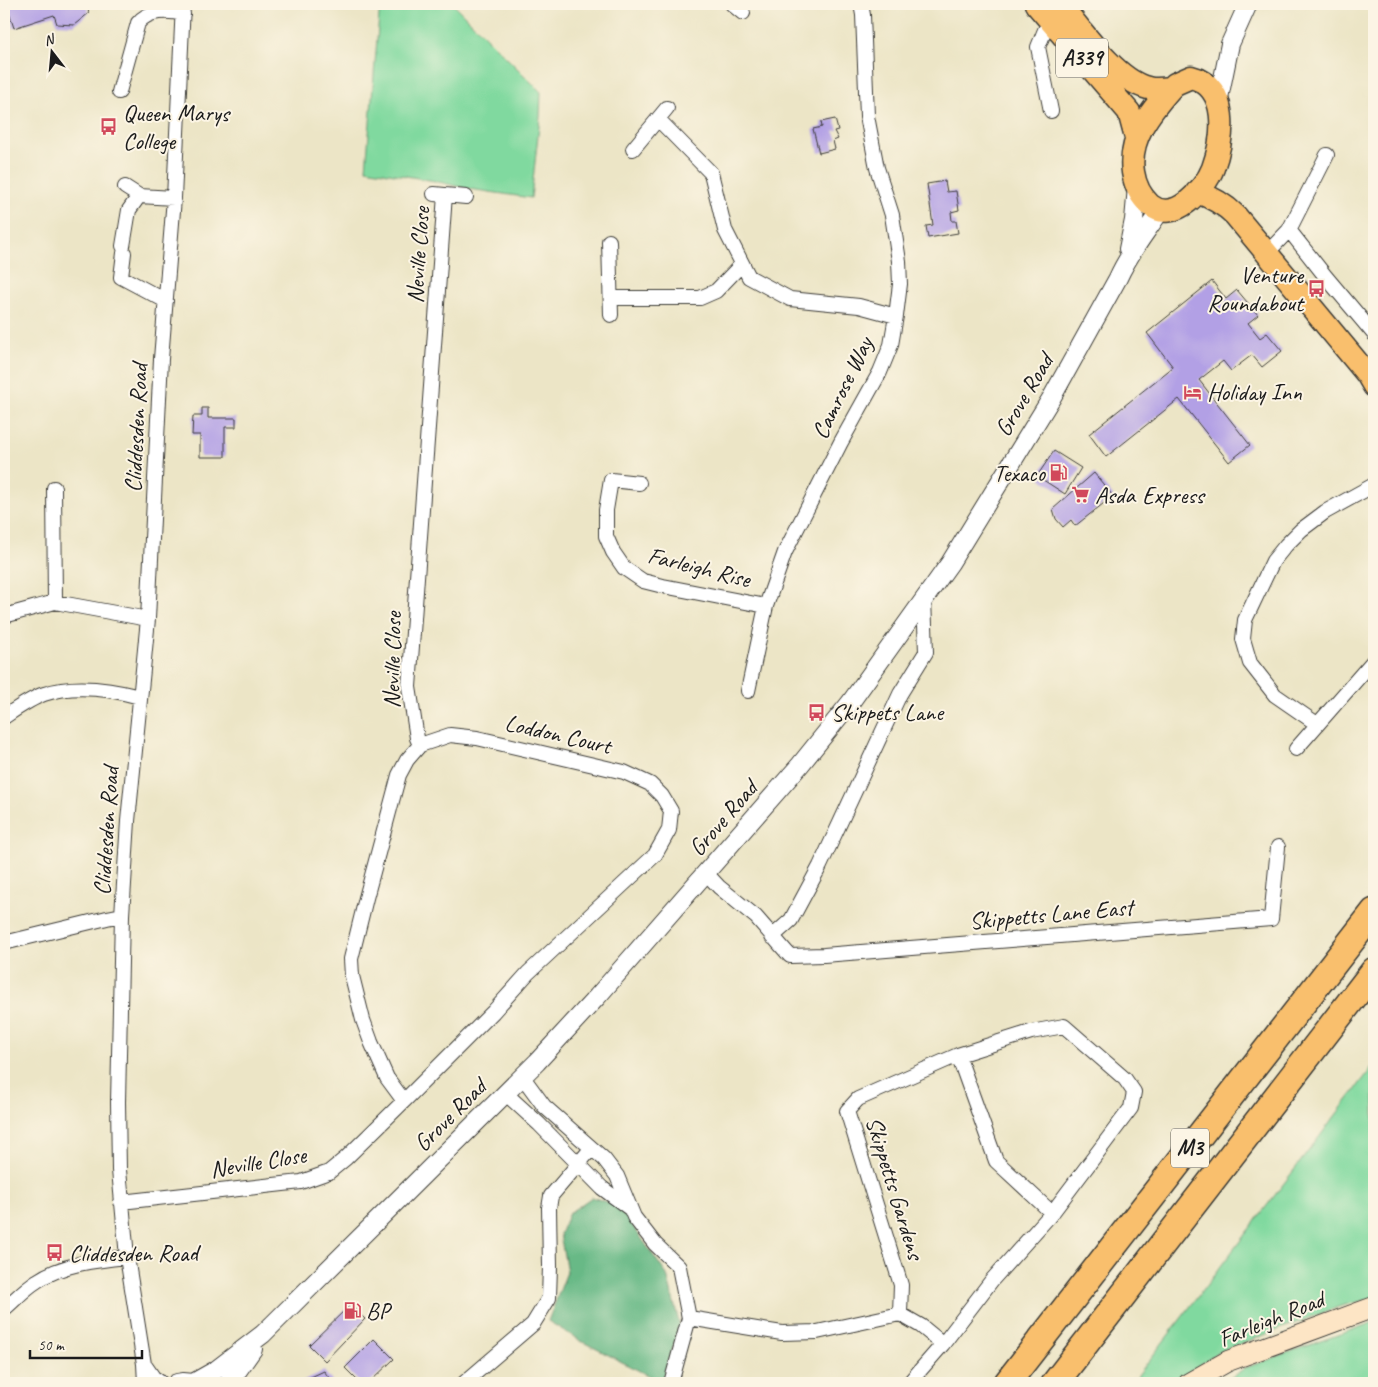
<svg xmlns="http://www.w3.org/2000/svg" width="1378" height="1387" font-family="Caveat,sans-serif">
<rect width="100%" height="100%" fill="#fcf5e5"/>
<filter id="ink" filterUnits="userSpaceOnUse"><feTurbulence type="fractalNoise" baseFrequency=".02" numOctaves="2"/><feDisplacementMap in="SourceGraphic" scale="10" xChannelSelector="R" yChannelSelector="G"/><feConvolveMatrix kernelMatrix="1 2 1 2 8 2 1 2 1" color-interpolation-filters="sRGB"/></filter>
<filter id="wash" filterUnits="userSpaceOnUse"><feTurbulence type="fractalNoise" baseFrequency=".0096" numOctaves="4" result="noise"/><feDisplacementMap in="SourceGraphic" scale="20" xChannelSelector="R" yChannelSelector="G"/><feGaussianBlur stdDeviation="1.12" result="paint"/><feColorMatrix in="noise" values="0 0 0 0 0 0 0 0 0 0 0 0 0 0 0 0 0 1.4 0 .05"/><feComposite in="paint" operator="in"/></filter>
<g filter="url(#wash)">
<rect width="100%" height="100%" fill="#ece5c6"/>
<!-- green -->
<path fill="#80d99f" stroke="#4e7a5e" d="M380 4H453L541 92 540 117 531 198 469 189 435 181 366 169Z
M1374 1065V1298L1341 1306 1219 1352 1173 1383H1132Z
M1374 1322V1383H1223L1245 1368Z"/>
<!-- forest -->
<path fill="#68b986" stroke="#426a51" d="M592 1197 619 1206 667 1275 680 1326 661 1382 581 1341 548 1321 567 1272 560 1234 569 1213Z"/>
<g id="blocks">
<!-- building -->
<path fill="#b2a0e5" d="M6 4H86L89 13 74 25 57 24 54 15 14 28Z
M835 119 838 130 834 131 838 139 833 141 835 149 819 153 813 129 822 127 821 122Z
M945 181 947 192 956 191 959 210 951 212 952 221H956L958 233 928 238 926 226 933 225 927 184Z
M1212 281 1226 299 1237 290 1258 315 1248 323 1260 338 1267 333 1282 351 1262 367 1252 355 1231 371 1223 361 1199 380 1250 445 1229 462 1179 399 1106 457 1089 434 1173 367 1147 333Z
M202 408H208V418H236V427H225V457H200V435H192L193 416H202Z
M1054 451 1081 468 1065 494 1037 476Z
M1094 473 1113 496 1075 526 1071 520 1063 527 1056 519 1053 509Z
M350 1305 365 1319 325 1361 309 1345Z
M374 1339 394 1359 369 1383H360L345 1368Z
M324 1371 333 1383H298Z"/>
</g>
</g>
<g filter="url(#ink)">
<use href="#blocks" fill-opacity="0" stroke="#3b3a36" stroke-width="1"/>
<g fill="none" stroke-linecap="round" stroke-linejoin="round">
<defs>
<path id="minor" d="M732 4 743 13
M119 92 138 23C148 10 168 10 183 14
M1051 111 1038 47 1045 30 1052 24
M658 119 711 173 725 230 749 277 790 299 859 306 896 316
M633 149 667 108
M125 187 139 196
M434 194 466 197
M1289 230 1326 277 1374 334
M609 241 611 315
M123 246 129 210 139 196 174 198
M124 253 121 277 166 301
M1266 254 1289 230 1327 155
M611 298H700L716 291 742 264
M639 483 611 480 606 510V536L613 552 624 568 643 581 663 586 766 606
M54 488 55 602
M4 616 55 602 148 619
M748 691 766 606 785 552 841 442 880 372 891 345 896 316 900 284 899 261 892 215 877 168 867 116 863 15 861 4
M4 717C16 709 30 699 44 694 74 684 110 689 140 697
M1317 724 1275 695 1250 663 1243 639 1245 620 1273 561 1286 545 1301 530 1325 512 1374 485
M420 745 417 738 409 687 445 195
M1296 749 1374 660
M706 873 719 887 756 917 790 956 824 955 1271 919 1278 847
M772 937 791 920 820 866 900 694 926 652 924 598
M4 943 107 918 122 915
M958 1055 996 1161 1052 1213
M522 1076 544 1106 604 1159 617 1176 634 1217 655 1244 679 1267 689 1318 671 1383
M505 1093 539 1124 602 1188 629 1208
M121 1202 301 1182 329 1172 346 1158 404 1101 387 1078 371 1042 363 1020 352 976 351 959 366 898 399 775 407 760 420 745 450 735 477 738 624 772 650 784 662 796 671 811 669 830 655 855 528 973 493 1012 404 1101
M4 1309C15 1300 24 1289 37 1281 62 1264 97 1260 127 1257
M900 1314 901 1285 847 1111 858 1099 958 1055 1031 1032 1064 1026 1125 1079 1134 1092 1131 1108 1052 1213 992 1280 943 1344 909 1383
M689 1318 782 1333 817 1332 900 1314 921 1326 943 1344
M144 1364 153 1377 161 1383
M145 1383 144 1364 127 1257 119 1170 118 1102 122 915 128 821 148 619 161 359 174 198 183 4
M464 1383 533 1324 549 1298 550 1266 549 1208 551 1196 591 1149"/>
<path id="tertiary" d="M1218 103 1230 44 1248 4
M1128 249 1134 220 1137 187
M177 1383 183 1382 194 1383
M193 1383 216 1370 263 1334 537 1062 597 997 800 765 850 703 950 563 1052 397 1118 278C1129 253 1145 234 1160 211
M229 1383 253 1349"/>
<path id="secondary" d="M1189 1383 1228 1361 1374 1307"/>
<path id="primary" d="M1036 4 1129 112 1136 138
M1060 4C1080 28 1116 81 1148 88 1155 90 1163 89 1171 88
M1191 77C1230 86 1224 138 1213 168 1205 189 1174 225 1150 205 1141 197 1135 185 1133 172 1128 139 1150 112 1171 88L1175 84Z
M1197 192C1211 197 1224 204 1235 215L1367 374 1374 386"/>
<path id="motorway" d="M1007 1383 1374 912
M1055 1383 1374 971"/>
</defs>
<!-- minor casing -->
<use href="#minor" stroke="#3b3a36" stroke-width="16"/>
<!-- tertiary casing -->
<use href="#tertiary" stroke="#3b3a36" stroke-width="20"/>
<!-- secondary casing -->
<use href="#secondary" stroke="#3b3a36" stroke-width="22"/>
<!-- primary casing -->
<use href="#primary" stroke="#3b3a36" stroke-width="25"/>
<!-- motorway casing -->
<use href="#motorway" stroke="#3b3a36" stroke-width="29"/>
<!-- minor -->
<use href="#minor" stroke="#fff" stroke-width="14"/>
<!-- tertiary -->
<use href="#tertiary" stroke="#fff" stroke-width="18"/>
<!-- secondary -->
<use href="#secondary" stroke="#fde5c5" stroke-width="20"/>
<!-- primary -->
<use href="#primary" stroke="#f9bf6d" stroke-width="22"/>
<!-- motorway -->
<use href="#motorway" stroke="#f9bf6d" stroke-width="26"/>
</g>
</g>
<!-- icons -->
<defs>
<symbol id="bus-bare" viewBox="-9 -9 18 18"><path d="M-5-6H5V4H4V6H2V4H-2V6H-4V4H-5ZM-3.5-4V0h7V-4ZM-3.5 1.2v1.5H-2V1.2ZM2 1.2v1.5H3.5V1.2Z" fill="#d1495b" stroke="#fcf5e5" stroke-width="2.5" paint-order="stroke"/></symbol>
<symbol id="hotel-bare" viewBox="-9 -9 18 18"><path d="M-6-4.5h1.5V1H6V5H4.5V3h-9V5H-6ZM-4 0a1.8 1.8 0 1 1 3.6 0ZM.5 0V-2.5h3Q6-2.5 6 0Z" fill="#d1495b" stroke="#fcf5e5" stroke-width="2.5" paint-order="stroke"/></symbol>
<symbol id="fuel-bare" viewBox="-9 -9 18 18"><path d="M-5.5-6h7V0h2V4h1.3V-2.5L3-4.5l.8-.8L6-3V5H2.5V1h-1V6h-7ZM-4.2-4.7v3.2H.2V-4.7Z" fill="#d1495b" stroke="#fcf5e5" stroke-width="2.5" paint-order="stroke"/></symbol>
<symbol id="supermarket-bare" viewBox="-9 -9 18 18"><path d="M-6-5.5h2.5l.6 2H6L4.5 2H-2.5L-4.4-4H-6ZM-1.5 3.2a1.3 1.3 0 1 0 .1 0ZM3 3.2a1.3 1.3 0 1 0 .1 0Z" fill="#d1495b" stroke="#fcf5e5" stroke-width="2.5" paint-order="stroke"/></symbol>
</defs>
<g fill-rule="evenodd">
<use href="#bus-bare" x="96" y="114" width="25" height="25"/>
<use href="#bus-bare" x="1304" y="276" width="25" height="25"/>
<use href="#hotel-bare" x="1180" y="380" width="25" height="25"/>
<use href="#fuel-bare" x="1046" y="460" width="25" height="25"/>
<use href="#supermarket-bare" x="1068" y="482" width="25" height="25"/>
<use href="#bus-bare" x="804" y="700" width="25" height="25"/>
<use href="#bus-bare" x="42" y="1240" width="25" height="25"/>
<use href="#fuel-bare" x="340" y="1298" width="25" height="25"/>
</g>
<g text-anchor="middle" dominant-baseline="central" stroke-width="4" stroke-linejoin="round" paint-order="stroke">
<!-- shield labels -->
<g fill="#fcf5e5" stroke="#5f5d58" stroke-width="1">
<rect x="1056" y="38.5" width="52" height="39" rx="4"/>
<rect x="1171" y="1128.5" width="38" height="39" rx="4"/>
</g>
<g font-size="22" font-weight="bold" fill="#1c1c1c">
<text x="1082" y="58">A339</text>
<text x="1190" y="1148">M3</text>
</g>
<!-- poi labels -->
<g font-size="24" fill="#1c1c1c" stroke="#fcf5e5" text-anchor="start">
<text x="123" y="113">Queen Marys<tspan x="123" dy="28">College</tspan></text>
<text x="1303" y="275" text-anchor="end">Venture<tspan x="1303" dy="28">Roundabout</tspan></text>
<text x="1207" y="392">Holiday Inn</text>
<text x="1045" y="473" text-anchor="end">Texaco</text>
<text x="1095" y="495">Asda Express</text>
<text x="831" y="712">Skippets Lane</text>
<text x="69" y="1253">Cliddesden Road</text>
<text x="366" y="1311">BP</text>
</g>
<!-- street labels -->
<g font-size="24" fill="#1c1c1c" stroke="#fcf5e5">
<text transform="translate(418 255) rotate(-86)">Neville Close</text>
<text transform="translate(842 388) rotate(-64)">Camrose Way</text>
<text transform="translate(1024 395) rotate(-59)">Grove Road</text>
<text transform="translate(136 428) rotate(-87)">Cliddesden Road</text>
<text transform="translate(699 567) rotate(14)">Farleigh Rise</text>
<text transform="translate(392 660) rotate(-89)">Neville Close</text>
<text transform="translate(558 734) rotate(13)">Loddon Court</text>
<text transform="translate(723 818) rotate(-49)">Grove Road</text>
<text transform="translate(106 831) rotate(-86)">Cliddesden Road</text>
<text transform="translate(1051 914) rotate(-5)">Skippetts Lane East</text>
<text transform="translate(450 1115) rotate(-45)">Grove Road</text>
<text transform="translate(258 1162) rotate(-9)">Neville Close</text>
<text transform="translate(895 1188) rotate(73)">Skippetts Gardens</text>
<text transform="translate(1271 1319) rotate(-22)">Farleigh Road</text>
</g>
</g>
<!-- margin -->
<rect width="1378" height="1387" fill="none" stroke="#fcf5e5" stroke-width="20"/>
<!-- north arrow -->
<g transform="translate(52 52) rotate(344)" stroke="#fcf5e5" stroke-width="4" paint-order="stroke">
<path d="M0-4L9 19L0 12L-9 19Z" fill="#1c1c1c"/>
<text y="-8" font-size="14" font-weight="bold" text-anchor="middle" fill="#1c1c1c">N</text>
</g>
<!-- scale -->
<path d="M30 1350v8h112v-8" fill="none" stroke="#1c1c1c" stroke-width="2.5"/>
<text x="38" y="1350" font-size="15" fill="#1c1c1c" stroke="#fcf5e5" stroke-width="4" paint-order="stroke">50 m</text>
</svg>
